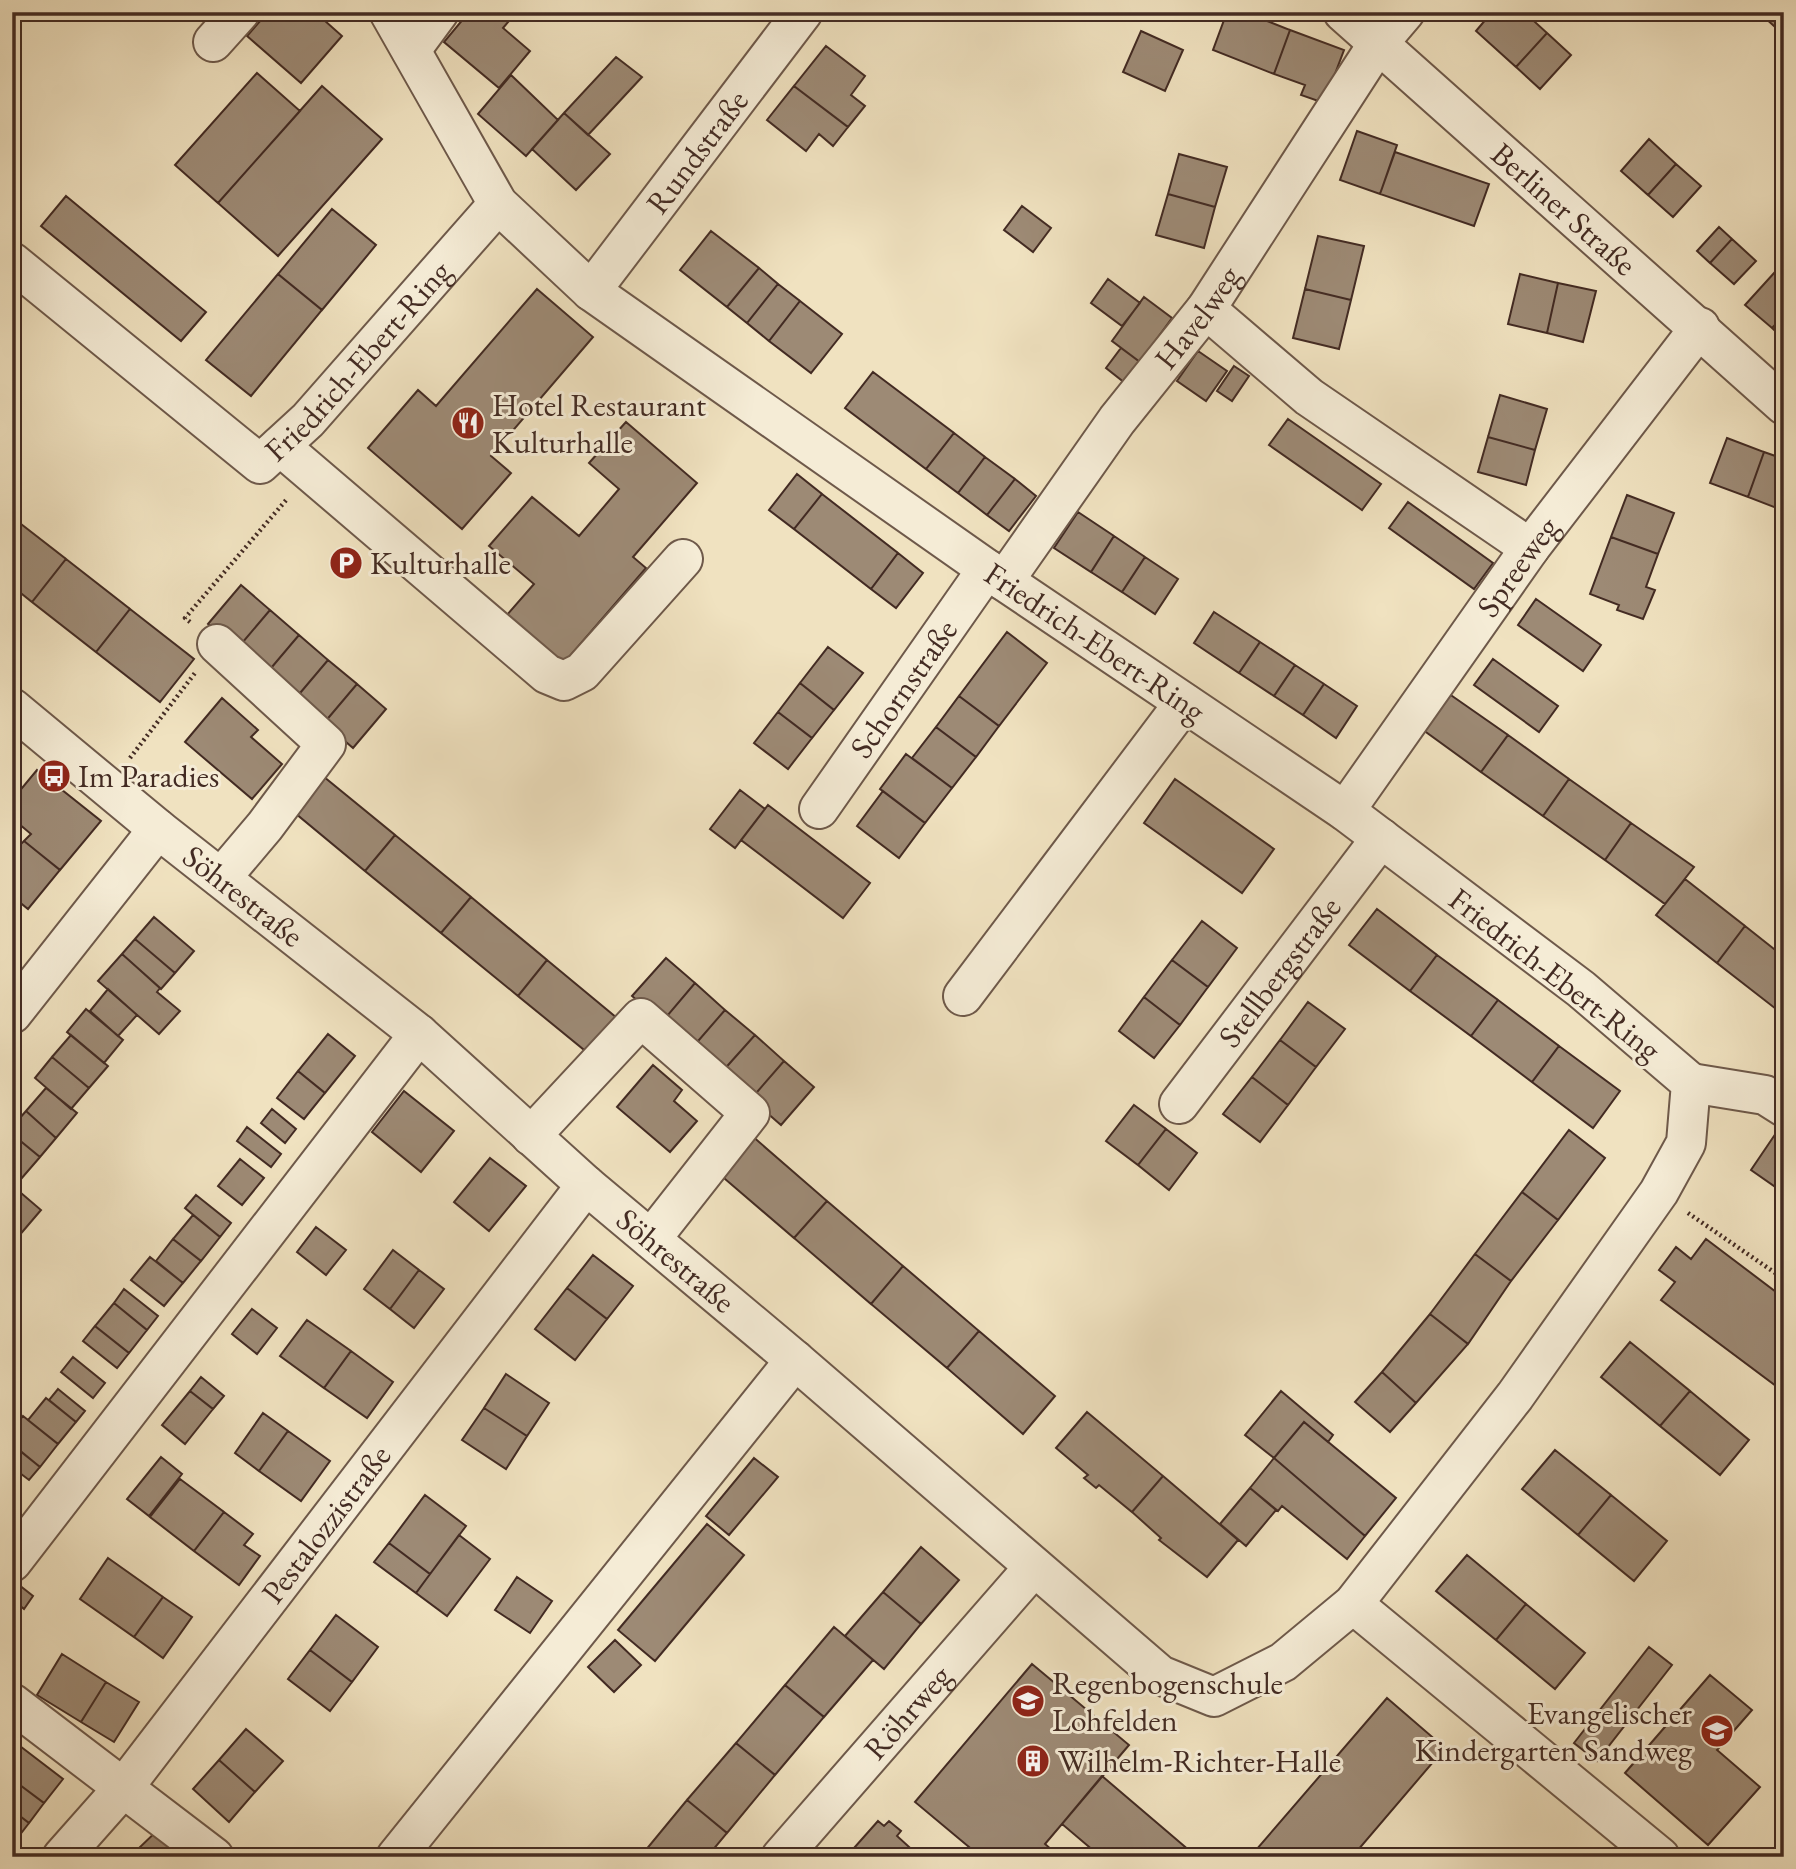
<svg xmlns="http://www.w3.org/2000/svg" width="1796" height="1869" font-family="'EB Garamond',serif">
<rect width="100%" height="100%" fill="#f0e2c0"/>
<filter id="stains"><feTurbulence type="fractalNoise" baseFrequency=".00286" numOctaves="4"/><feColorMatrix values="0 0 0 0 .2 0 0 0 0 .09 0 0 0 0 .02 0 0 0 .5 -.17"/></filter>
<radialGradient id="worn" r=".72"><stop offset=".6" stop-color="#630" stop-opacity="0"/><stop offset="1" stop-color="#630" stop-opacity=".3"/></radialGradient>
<!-- building -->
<path fill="#9d8a75" stroke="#432b23" stroke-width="2" d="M268 12H315L342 36 301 83 247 36Z
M469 12H511L514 15 503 28 530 51 499 88 444 42Z
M1227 12H1244L1290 30 1274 74 1213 50Z
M1492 12H1524L1547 33 1516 67 1476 31Z
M1770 12H1784V35L1765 18Z
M1290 30 1344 50 1324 103 1301 95 1305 85 1274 74Z
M1141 31 1183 50 1165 91 1123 72Z
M1547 33 1571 55 1540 89 1516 67Z
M826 46 865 76 851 95 865 106 848 127 794 86Z
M616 57 642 77 588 135 564 113Z
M257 73 300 111 218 203 175 165Z
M511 75 558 120 526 156 478 114Z
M322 86 382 139 278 256 218 203Z
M794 86 848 127 833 146 819 134 806 151 767 120Z
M564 113 610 154 576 190 532 149Z
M1357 131 1397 145 1380 194 1340 180Z
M1649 139 1676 164 1648 195 1621 171Z
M1395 152 1489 184 1474 226 1380 194Z
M1179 154 1227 167 1215 207 1168 194Z
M1676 164 1701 186 1673 217 1648 195Z
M1168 194 1215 207 1204 248 1156 235Z
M66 196 206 312 181 341 41 226Z
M1022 206 1051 228 1033 252 1004 230Z
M332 209 376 245 322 310 278 274Z
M1719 227 1732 239 1710 263 1697 251Z
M711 231 759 268 727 307 680 270Z
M1318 236 1364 246 1351 300 1305 289Z
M1732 239 1756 261 1734 284 1710 263Z
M759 268 778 284 747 323 727 307Z
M1775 272 1784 280V316L1772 328 1745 305Z
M278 274 322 310 251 396 206 360Z
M1520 274 1558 283 1547 333 1508 324Z
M1108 279 1140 303 1122 326 1091 303Z
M1558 283 1596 291 1583 342 1547 333Z
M778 284 800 301 769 341 747 323Z
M537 289 593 337 491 456 511 473 462 529 368 448 418 390 436 406Z
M1305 289 1351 300 1339 349 1293 338Z
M1144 297 1172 318 1140 362 1112 341Z
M800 301 842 334 811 373 769 341Z
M1784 316V339L1772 328Z
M1121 348 1140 362 1125 383 1106 368Z
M1198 351 1227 371 1206 401 1177 381Z
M1234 366 1249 376 1232 401 1217 391Z
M873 372 954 433 926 469 845 408Z
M1500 395 1547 409 1535 450 1488 437Z
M1288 419 1381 484 1362 510 1269 445Z
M626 422 697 483 633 557 646 568 564 663 507 615 534 584 489 546 532 497 579 536 619 489 589 463Z
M954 433 985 457 958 493 926 469Z
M1488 437 1535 450 1526 485 1478 472Z
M1727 438 1764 452 1748 497 1710 483Z
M1764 452 1784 459 1782 510 1748 497Z
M985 457 1015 479 987 515 958 493Z
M797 474 822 494 794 529 769 510Z
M1015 479 1036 496 1009 531 987 515Z
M822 494 898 553 871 589 794 529Z
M1627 495 1674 513 1658 554 1611 537Z
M1408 502 1493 563 1474 589 1389 528Z
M1078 512 1114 536 1091 572 1054 548Z
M12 517 66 559 32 602 12 586Z
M1114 536 1145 557 1122 592 1091 572Z
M1611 537 1658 554 1646 587 1655 590 1643 619 1617 610 1619 605 1590 594Z
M898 553 923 573 896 608 871 589Z
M1145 557 1178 579 1155 614 1122 592Z
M66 559 130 609 96 652 32 602Z
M241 585 270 610 237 649 208 624Z
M1536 599 1601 645 1583 671 1518 625Z
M130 609 194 659 160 702 96 652Z
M270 610 299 635 266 674 237 649Z
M1214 612 1260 642 1239 673 1194 643Z
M1007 632 1047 663 999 726 959 696Z
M299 635 328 660 295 699 266 674Z
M1260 642 1295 665 1274 696 1239 673Z
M828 647 863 673 834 710 800 683Z
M1493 659 1558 706 1539 732 1474 685Z
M328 660 357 684 324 723 295 699Z
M1295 665 1324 684 1303 715 1274 696Z
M800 683 834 710 812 738 778 712Z
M357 684 386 709 353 748 324 723Z
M1324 684 1357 706 1336 738 1303 715Z
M1445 691 1508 735 1481 772 1419 727Z
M959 696 999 726 976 757 936 727Z
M222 698 258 730 251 737 282 764 252 799 185 742Z
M778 712 812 738 788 769 754 743Z
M936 727 976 757 952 788 912 758Z
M1508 735 1569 779 1543 816 1481 772Z
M906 754 952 788 925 823 880 789Z
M37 770 101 821 60 870 24 841 31 834 12 818V800Z
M318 772 395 835 365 871 289 808Z
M1175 779 1274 849 1242 893 1144 823Z
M1569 779 1631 823 1605 860 1543 816Z
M740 790 765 809 735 848 710 829Z
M883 791 925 823 899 858 857 826Z
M768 805 870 883 843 918 741 840Z
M1631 823 1694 867 1665 904 1605 860Z
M395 835 471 897 441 933 365 871Z
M12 836 22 843 24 841 60 870 28 909 12 896Z
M1685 879 1745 926 1717 963 1656 915Z
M471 897 547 960 518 996 441 933Z
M1377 909 1437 955 1410 991 1349 945Z
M154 917 194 951 175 973 135 939Z
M1202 921 1237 948 1208 987 1172 960Z
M1745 926 1784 957V1000L1776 1009 1717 963Z
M135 939 175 973 161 989 122 954Z
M122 954 160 988 157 992 180 1011 159 1034 98 981Z
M1437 955 1498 1000 1471 1036 1410 991Z
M666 958 695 983 662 1022 632 996Z
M547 960 623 1023 594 1058 518 996Z
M1172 960 1208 987 1180 1025 1144 997Z
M695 983 725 1010 692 1048 662 1022Z
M108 989 137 1015 118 1036 90 1011Z
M1144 997 1180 1025 1154 1058 1119 1031Z
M1498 1000 1559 1046 1532 1082 1471 1036Z
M1308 1002 1345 1029 1316 1067 1280 1040Z
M86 1009 123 1040 104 1063 67 1032Z
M725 1010 755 1035 721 1073 692 1048Z
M328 1034 355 1056 325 1093 298 1071Z
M71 1035 108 1066 89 1088 52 1057Z
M755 1035 784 1061 751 1099 721 1073Z
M1280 1040 1316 1067 1288 1105 1252 1077Z
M1559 1046 1620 1091 1593 1128 1532 1082Z
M52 1057 89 1088 71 1109 35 1078Z
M784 1061 814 1087 781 1125 751 1099Z
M653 1065 682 1090 674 1101 697 1121 670 1152 617 1107Z
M298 1071 325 1093 304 1119 277 1098Z
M1252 1077 1288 1105 1260 1142 1223 1114Z
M46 1088 77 1113 56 1138 26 1111Z
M404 1091 454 1131 421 1172 372 1132Z
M1134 1105 1166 1129 1138 1165 1106 1141Z
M272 1109 296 1129 285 1143 261 1123Z
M26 1111 56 1138 40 1157 12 1134V1127Z
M247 1127 281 1154 271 1167 237 1141Z
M1166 1129 1197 1153 1169 1190 1138 1165Z
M1569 1130 1605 1158 1558 1220 1522 1192Z
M1776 1133 1784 1138V1193L1751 1170Z
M12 1134 40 1157 21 1179 12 1171Z
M751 1135 827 1201 794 1238 718 1173Z
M490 1158 526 1186 489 1231 454 1202Z
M240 1159 264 1178 242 1205 218 1186Z
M14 1187 41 1210 12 1244V1189Z
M1522 1192 1558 1220 1511 1281 1475 1254Z
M196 1195 231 1223 220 1237 185 1208Z
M827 1201 903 1266 871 1304 794 1238Z
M193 1215 220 1237 201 1261 173 1239Z
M316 1227 346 1250 326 1275 297 1252Z
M173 1239 201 1261 183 1283 156 1261Z
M1706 1239 1784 1298V1392L1661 1300 1675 1282 1659 1270 1676 1247 1691 1259Z
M393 1250 419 1270 390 1309 364 1289Z
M1475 1254 1511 1281 1468 1344 1430 1314Z
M593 1255 633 1286 607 1319 567 1288Z
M150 1257 183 1283 164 1306 131 1280Z
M903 1266 979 1331 947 1368 871 1304Z
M419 1270 444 1289 414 1328 390 1309Z
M567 1288 607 1319 575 1360 535 1329Z
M124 1289 158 1316 147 1330 114 1303Z
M114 1303 147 1330 129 1353 95 1326Z
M252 1309 277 1328 257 1354 232 1334Z
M1430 1314 1468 1344 1416 1403 1382 1372Z
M307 1320 351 1351 324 1388 280 1356Z
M95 1326 129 1353 117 1368 83 1341Z
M979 1331 1055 1396 1023 1434 947 1368Z
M1630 1342 1690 1391 1660 1426 1601 1377Z
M351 1351 393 1382 367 1418 324 1388Z
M73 1357 105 1383 93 1398 61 1372Z
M1382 1372 1416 1403 1390 1432 1355 1402Z
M506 1374 549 1403 527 1436 484 1408Z
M201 1377 224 1396 213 1409 190 1391Z
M58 1389 85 1411 76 1422 49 1400Z
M190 1391 213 1409 185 1444 162 1425Z
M1281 1391 1333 1435 1328 1442 1304 1422 1274 1458 1245 1435Z
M1690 1391 1749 1440 1720 1475 1660 1426Z
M46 1398 76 1422 58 1444 28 1420Z
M484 1408 527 1436 506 1469 462 1440Z
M1087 1412 1163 1476 1132 1512 1099 1485 1096 1488 1084 1478 1088 1475 1056 1448Z
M263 1413 288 1431 259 1471 235 1453Z
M23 1416 58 1444 40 1467 12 1444V1430Z
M1304 1422 1396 1498 1365 1536 1274 1458Z
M288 1431 330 1461 301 1501 259 1471Z
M15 1447 40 1467 29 1480 12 1467V1450Z
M1555 1450 1611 1495 1578 1535 1522 1489Z
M161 1457 182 1474 149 1516 127 1499Z
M754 1458 778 1477 729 1535 706 1516Z
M1274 1458 1365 1536 1347 1559 1282 1506 1278 1511 1250 1488Z
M1163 1476 1238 1540 1207 1577 1159 1540 1161 1538 1132 1512Z
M180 1479 224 1512 194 1551 150 1517Z
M1250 1488 1276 1510 1246 1546 1220 1524Z
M425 1495 466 1526 430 1574 389 1543Z
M1611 1495 1667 1541 1634 1581 1578 1535Z
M224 1512 253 1534 244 1545 260 1556 239 1585 194 1551Z
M707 1524 744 1555 655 1661 618 1630Z
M459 1535 490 1559 447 1616 416 1593Z
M389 1543 430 1574 416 1593 374 1562Z
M921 1547 959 1580 921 1624 883 1592Z
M1467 1555 1526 1604 1496 1640 1436 1591Z
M108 1558 163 1597 134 1637 80 1599Z
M517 1577 552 1601 530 1633 495 1610Z
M14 1581 33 1596 24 1609 12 1599Z
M883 1592 921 1624 884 1669 845 1636Z
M163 1597 192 1617 163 1658 134 1637Z
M1526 1604 1585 1653 1555 1689 1496 1640Z
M336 1615 378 1647 352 1682 310 1650Z
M834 1627 873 1660 824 1717 785 1685Z
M615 1640 641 1665 614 1692 588 1667Z
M1649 1647 1672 1665 1597 1761 1574 1743Z
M310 1650 352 1682 330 1711 288 1679Z
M62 1654 106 1682 81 1722 37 1695Z
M1032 1664 1129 1745 1045 1844 1060 1857H981L915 1802Z
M1710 1675 1752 1710 1717 1750 1760 1787 1708 1845 1625 1773Z
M106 1682 139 1702 114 1742 81 1722Z
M785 1685 824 1717 775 1775 736 1743Z
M1387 1698 1445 1748 1352 1857H1250Z
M246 1729 283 1761 255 1792 219 1760Z
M16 1743 63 1779 44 1803 12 1779V1749Z
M736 1743 775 1775 727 1833 687 1800Z
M219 1760 255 1792 229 1822 193 1789Z
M1102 1776 1197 1857H1101L1062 1824Z
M12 1779 44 1803 29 1823 12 1810Z
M687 1800 727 1833 707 1857H640Z
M12 1810 29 1823 12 1845Z
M878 1821 884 1826 889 1821 901 1831 897 1836 920 1857H846Z
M162 1826 186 1857H147L139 1848Z"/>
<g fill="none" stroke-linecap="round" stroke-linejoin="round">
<defs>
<g id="minor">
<path id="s1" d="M1343 12 1784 405"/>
<path d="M213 42 240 12"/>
<path d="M411 50 439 12"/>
<path id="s2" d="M12 262 260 464 308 420 498 204"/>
<path id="s3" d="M591 291 803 12"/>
<path d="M1206 309 1309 397 1530 548"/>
<path d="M280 446 547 674 564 681 582 672 683 559"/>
<path id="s4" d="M1004 581 1117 420 1206 309 1377 45 1405 12"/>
<path d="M217 644 326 744 265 826 221 878"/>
<path id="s5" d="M12 708 158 829 419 1034 586 1185 795 1360 1160 1675 1214 1697 1283 1662 1353 1604 1515 1396 1659 1192 1686 1143 1691 1083 1581 989 1345 811 1004 581 591 291 498 204 389 12"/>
<path id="s6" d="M819 809 987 569"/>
<path id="s7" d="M1345 811 1530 548 1700 327"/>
<path d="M963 996 1184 703"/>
<path d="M12 1014 158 829"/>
<path d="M1691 1083 1765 1095 1784 1107"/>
<path id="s8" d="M1179 1104 1381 838"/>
<path d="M531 1136 641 1018 750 1113 651 1239"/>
<path d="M12 1562 419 1034"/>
<path d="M1353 1604 1660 1857"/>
<path d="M12 1703 214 1857"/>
<path id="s9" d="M62 1857 124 1787 586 1185"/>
<path d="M396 1857 795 1360"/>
<path id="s10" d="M781 1857 1034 1567"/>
</g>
</defs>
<!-- minor casing -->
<use href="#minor" stroke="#6e594a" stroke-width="42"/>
<!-- path -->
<path stroke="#432b23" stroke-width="4.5" stroke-dasharray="2 3.5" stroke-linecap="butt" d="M12 63 19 78V110
M190 622 185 618 287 499
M130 758 195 673
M1688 1213 1784 1279"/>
<!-- minor -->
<use href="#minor" stroke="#f5ecd6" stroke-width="38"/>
</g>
<!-- icons -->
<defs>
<symbol id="restaurant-disc" viewBox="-11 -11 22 22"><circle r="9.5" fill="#8f2418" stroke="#f5ecd6"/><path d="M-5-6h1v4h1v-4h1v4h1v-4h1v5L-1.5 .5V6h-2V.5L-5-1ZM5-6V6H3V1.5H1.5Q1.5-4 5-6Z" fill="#fff"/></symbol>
<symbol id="parking-disc" viewBox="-11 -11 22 22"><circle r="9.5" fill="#8f2418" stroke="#f5ecd6"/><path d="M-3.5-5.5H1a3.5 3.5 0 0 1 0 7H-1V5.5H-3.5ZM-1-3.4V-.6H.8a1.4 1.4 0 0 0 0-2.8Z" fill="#fff"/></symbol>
<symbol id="bus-disc" viewBox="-11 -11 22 22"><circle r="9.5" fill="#8f2418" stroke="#f5ecd6"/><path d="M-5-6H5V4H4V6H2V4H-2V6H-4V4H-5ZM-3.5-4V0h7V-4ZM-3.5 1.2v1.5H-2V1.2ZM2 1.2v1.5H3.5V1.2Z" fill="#fff"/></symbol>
<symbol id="school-disc" viewBox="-11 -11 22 22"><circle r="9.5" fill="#8f2418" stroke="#f5ecd6"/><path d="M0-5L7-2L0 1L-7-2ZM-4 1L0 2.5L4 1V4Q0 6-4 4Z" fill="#fff"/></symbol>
<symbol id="building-disc" viewBox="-11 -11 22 22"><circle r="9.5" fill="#8f2418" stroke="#f5ecd6"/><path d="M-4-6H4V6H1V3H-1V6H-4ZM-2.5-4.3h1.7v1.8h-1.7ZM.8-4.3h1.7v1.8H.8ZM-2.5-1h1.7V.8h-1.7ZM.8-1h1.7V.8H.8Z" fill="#fff"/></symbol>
</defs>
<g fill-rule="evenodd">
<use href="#restaurant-disc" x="449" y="404" width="38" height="38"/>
<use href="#parking-disc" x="327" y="544" width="38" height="38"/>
<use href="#bus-disc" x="35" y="757" width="38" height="38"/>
<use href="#school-disc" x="1009" y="1682" width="38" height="38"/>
<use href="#school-disc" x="1698" y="1712" width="38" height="38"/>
<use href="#building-disc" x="1014" y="1742" width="38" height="38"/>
</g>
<g text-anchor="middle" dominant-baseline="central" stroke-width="6" stroke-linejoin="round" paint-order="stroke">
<!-- street labels -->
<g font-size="32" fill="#432b23" stroke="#f5ecd6">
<text stroke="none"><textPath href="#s3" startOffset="175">Rundstraße</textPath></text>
<text stroke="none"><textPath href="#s1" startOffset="296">Berliner Straße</textPath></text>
<text stroke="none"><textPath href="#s4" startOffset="327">Havelweg</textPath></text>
<text stroke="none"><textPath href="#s2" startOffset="462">Friedrich-Ebert-Ring</textPath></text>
<text stroke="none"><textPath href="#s7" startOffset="299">Spreeweg</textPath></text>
<text transform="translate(1095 642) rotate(34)">Friedrich-Ebert-Ring</text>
<text stroke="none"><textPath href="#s6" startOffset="147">Schornstraße</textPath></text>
<text stroke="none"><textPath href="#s5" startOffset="298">Söhrestraße</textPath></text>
<text stroke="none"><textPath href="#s8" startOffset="166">Stellbergstraße</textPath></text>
<text transform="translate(1555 974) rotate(38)">Friedrich-Ebert-Ring</text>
<text stroke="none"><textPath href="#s5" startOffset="864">Söhrestraße</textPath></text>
<text stroke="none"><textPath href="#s9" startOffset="425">Pestalozzistraße</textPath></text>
<text stroke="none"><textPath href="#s10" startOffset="192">Röhrweg</textPath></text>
</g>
<!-- poi labels -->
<g font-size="32" fill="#432b23" stroke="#f5ecd6" text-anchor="start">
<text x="492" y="405">Hotel Restaurant<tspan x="492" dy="37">Kulturhalle</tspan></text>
<text x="370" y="563">Kulturhalle</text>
<text x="78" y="776">Im Paradies</text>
<text x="1052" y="1683">Regenbogenschule<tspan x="1052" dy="37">Lohfelden</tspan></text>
<text x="1692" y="1713" text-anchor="end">Evangelischer<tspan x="1692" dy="37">Kindergarten Sandweg</tspan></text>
<text x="1058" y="1761">Wilhelm-Richter-Halle</text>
</g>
</g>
<!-- margin -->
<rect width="1796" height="1869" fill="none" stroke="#f0e2c0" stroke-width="42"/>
<rect x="14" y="14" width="1768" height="1841" fill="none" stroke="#432b23" stroke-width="3.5"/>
<rect x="21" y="21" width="1754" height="1827" fill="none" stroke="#432b23" stroke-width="2"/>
<rect width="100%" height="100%" filter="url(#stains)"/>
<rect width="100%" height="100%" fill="url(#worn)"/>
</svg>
